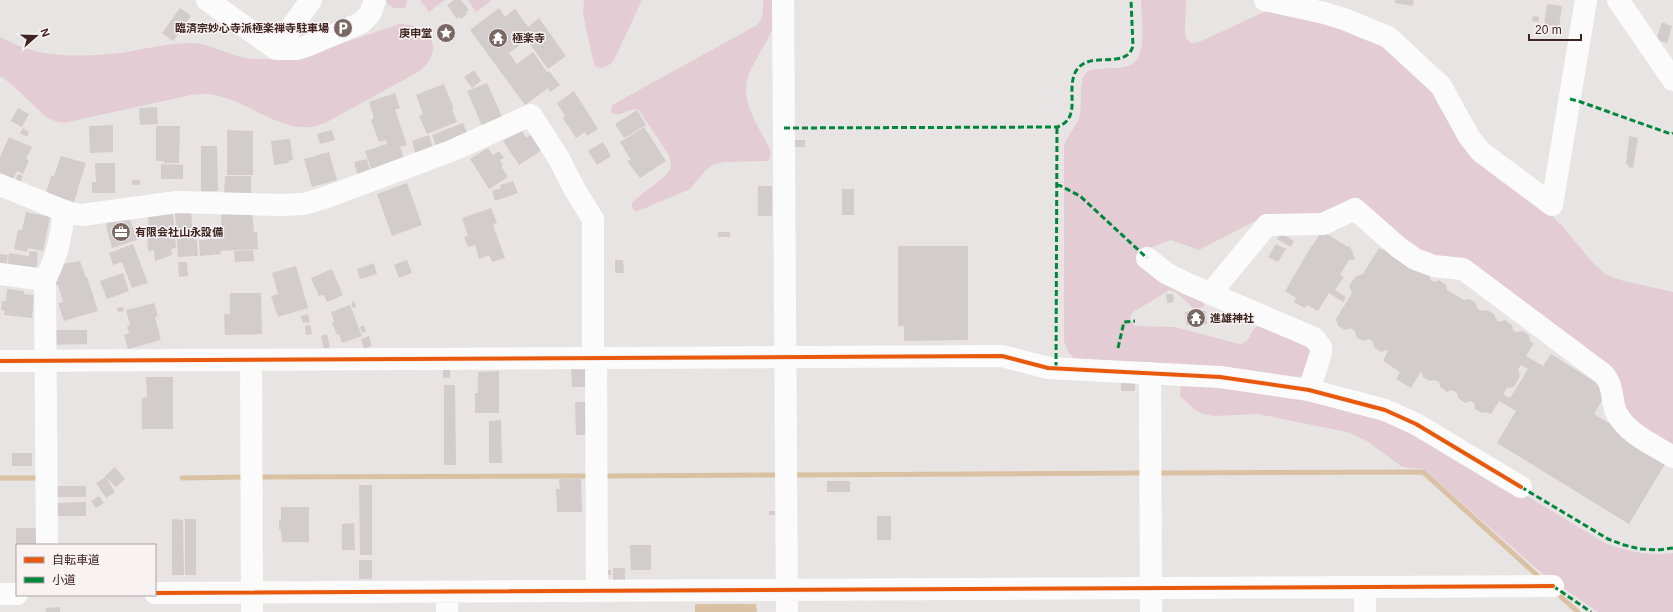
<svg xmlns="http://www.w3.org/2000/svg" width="1673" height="612" font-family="Arial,'Noto Sans JP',sans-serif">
<rect width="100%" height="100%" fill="#e9e4e4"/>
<!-- green -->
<path fill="#e3ccd4" d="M384 0H407L406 7C397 11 390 7 384 0Z
M420 0H445L429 12Z
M468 0H492L476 12Z
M584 0H642L614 60 609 65 602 68 596 67 593 60 583 14Z
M763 0H777C776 11 776 20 772 30 765 47 748 68 746 86 744 107 761 131 770 149L771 155 768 161 725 162 714 164 705 171 690 189 636 212 632 208V203C641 193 665 179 670 169 672 164 670 158 668 154L639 110C629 107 623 116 613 114L611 110 612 105 757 25C764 17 763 10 763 0Z
M1141 0H1186L1185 31 1186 39 1192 43 1199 42 1262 13 1273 10H1284L1384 42 1562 226 1594 264 1605 274 1620 280 1673 292V450L1630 420 1612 375 1418 253 1361 205 1328 215 1257 220 1199 250 1171 240 1147 249 1205 302 1204 307 1194 309 1177 293 1170 290 1133 312 1130 316 1131 321 1135 326 1175 327 1239 344C1252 343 1249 330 1259 325L1313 347 1305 380 1080 362C1070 357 1067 351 1064 341V146C1067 134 1078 126 1080 114 1082 103 1078 79 1087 72 1093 68 1103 69 1111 68 1118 68 1126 68 1132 64 1148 55 1141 17 1141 0Z
M399 24C430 24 446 48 420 71L325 123C317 126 309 128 300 127 275 125 245 102 219 96 210 93 200 94 191 95L68 122C59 123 53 121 45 116L10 83 0 76V37C10 42 20 47 31 50 57 58 100 56 127 52 147 48 167 44 187 43 210 42 230 57 252 59 300 62 353 39 399 24Z
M1181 384 1308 395 1414 428 1605 543C1628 552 1648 556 1673 553V612H1598L1544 575 1423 469 1402 467 1367 441 1347 432 1258 414 1213 416 1203 414 1194 409 1180 396Z"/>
<!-- water -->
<path fill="#dac1a3" d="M695 604H756L757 612H695Z"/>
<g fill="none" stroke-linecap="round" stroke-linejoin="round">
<!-- stream -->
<path stroke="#dac1a3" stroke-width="5" d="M1161 473 1423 472 1538 576
M794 475 1140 473
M604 476 778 475
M259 477 589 476
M0 478H39
M182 478 244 477
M1561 597 1578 612"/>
</g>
<!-- building -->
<path fill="#d2cdcc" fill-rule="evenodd" d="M454 0H461L469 10 466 12 467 14 461 19 459 17 457 19 447 5Z
M1395 0H1414L1413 6 1395 3Z
M1547 4 1562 6 1559 27 1544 25Z
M180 8 191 16 173 41 162 33Z
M499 8 505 17 515 9 528 27 539 18 566 56 548 69 527 40 509 53 517 64 533 52 547 72 549 71 560 85 550 92 548 88 525 105 470 30Z
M1533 16 1539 17V22L1532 21Z
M1662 22 1672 26 1667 43 1656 40Z
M447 27 452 33 444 39 440 32Z
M474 70 481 81 472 88 464 77Z
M487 83 503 119 483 128 467 91Z
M444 84 454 109H452L457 122 427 134 419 116 423 114 416 95Z
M574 91 598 129 587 136 585 132 576 138 563 118 565 116 557 103Z
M395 93 400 108 395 110 407 145 400 147 405 161 373 174 365 151 387 144 386 140 379 142 371 120 374 118 369 102Z
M157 107 158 124 140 125 139 108Z
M18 108 29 114 22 127 11 121Z
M637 110 646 125 624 138 615 124Z
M463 123 469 137 437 149 432 135Z
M113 125V152L90 153 89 126Z
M156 126H180L179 163H164V161H156Z
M644 127 666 161 640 178 627 161 631 160 620 142Z
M23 128 29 132 27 137 20 133Z
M521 129 526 138 532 134 542 150 519 165 503 141Z
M227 130 253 131V175H227Z
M332 130 335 140 320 144 317 134Z
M429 135 434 151 416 156 412 141Z
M1629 136 1638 138 1633 168 1628 167V164H1626Z
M9 137 32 147 26 159 29 160 23 174 17 171 13 179 0 173V157Z
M290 139 293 160 288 161 289 163 274 165 271 141Z
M795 140H805V147H795Z
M603 142 611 156 597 165 588 151Z
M201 146H217L218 191H201Z
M488 148 493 155 499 151 504 158 500 160 503 165 501 166 508 177 489 189 470 159Z
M329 152 337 180 312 187 304 159Z
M61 156 86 163 74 202 46 193 51 176H54Z
M367 159 371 174 358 177 354 162Z
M95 163H115V193H92V182H96Z
M161 164 183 165V179H161Z
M18 174 23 176 19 186 13 184Z
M225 176H251V195H224Z
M132 180H140V185H132Z
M513 181 518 193 495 201 492 191 501 188 500 185Z
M407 183 422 225 392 236 377 194Z
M758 186H772V216H758Z
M842 189H854V215H842Z
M491 208 497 223 493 225 505 258 492 262 489 255 479 259 475 245 468 247 464 237 468 236 462 218Z
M191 211 193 238 197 240 198 256 178 257 175 212Z
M26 212 50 217 43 251 28 248 27 252 14 249 18 230H22Z
M221 212H252L254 232H257L258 249 220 251 221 254 200 256 199 240 222 238Z
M173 213 176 248 171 249 172 255 155 261 154 250 148 251 147 235H149L148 215Z
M129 216 137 240 112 248 107 229 106 219Z
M1322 231 1348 247 1350 246 1355 259 1349 260 1340 275 1344 277 1335 290 1346 297 1343 302 1329 293 1318 311 1307 305 1305 308 1294 302 1296 298 1285 291 1312 245H1313Z
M718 232H730V237H718Z
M1281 233 1294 241 1291 247 1277 239Z
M133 244 148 283 132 288 122 262 113 265 109 253Z
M1276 244 1286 249 1278 262 1268 257Z
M898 246H968V340L904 341V326H898Z
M1379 248 1382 250 1387 248 1416 271 1422 270 1429 274 1430 279 1434 282 1439 280 1446 285 1447 290 1464 300 1469 299 1476 303 1477 308 1482 311 1487 310 1494 314 1496 319 1499 322 1505 320 1512 325 1513 330 1516 332 1522 331 1529 335 1530 341 1534 343 1526 356 1543 366 1551 354 1608 390 1594 414 1668 459 1629 524 1497 443 1516 411 1499 401 1491 414 1487 412 1482 413 1475 409 1474 403 1470 401 1465 403 1458 398 1457 393 1452 390 1447 392 1440 387 1439 382 1435 380 1430 381 1423 377 1421 371 1411 388 1396 379 1400 372 1383 361 1388 351 1386 350 1381 352 1374 347 1373 342 1369 339 1363 341 1356 337 1355 331 1351 328 1345 330 1338 326 1336 319 1352 293 1349 286 1356 276 1363 274ZM1521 365 1528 369 1510 398 1503 394 1507 388 1514 387 1520 376 1518 369Z
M253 250 254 261 235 262 234 251Z
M29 251 38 252 36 272 7 269 9 253 29 256Z
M0 254 8 255 6 267 0 266Z
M407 260 412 273 399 278 394 265Z
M615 260H623L624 273H615Z
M80 261 86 278 87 277 98 311 64 321 58 303 63 302 58 285H51L58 265Z
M178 262H187L188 276 179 277Z
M374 263 377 274 360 279 357 269Z
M296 266 308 308 278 317 271 296 278 294 272 273Z
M332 269 343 295 327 302 324 295 319 296 311 278Z
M123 273 129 291 107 299 100 281Z
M7 289 24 291V294L34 295 32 318 4 315 5 311 1 310 2 301H6Z
M230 293H261L262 334 225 335 224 314H230Z
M1166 294H1173L1174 302 1167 303Z
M354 301 356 307 353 308 351 303Z
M154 303 158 316 155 317 161 340 128 349 124 335 129 333 127 326 130 325 126 310Z
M350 305 362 336 342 343 339 334 337 335 332 323 334 322 331 312Z
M123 307 124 311 118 312 117 308Z
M1206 311 1207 324 1186 325 1185 312Z
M308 314 310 322 303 323 301 316Z
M310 325 312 334 306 335 305 326Z
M364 325 366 331 362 333 360 327Z
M51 330H87V344L51 345Z
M327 334 330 347 324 349 321 336Z
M369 336 372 346 364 349 361 339Z
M571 367H589V387H572Z
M443 370H450V378H443Z
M499 371V413H475V393H478V372Z
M146 377H173V429H142V398L147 397Z
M1121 380 1135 381V391H1121Z
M444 385H455L456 465H444Z
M575 402H588V435H576Z
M501 420 502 463H489V421Z
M12 453H32V466H12Z
M115 467 125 479 116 487 105 476Z
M106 477 115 492 106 498 96 483Z
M559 479H581L582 512H557L556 489H560Z
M827 481H850V492H827Z
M359 485H372V555H360Z
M55 486H86V497H55Z
M99 496 104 503 96 508 91 501Z
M86 502V516H55V503Z
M281 507H309V542H282L281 529 279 530V520H281Z
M769 511H776V515H769Z
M877 516H891V540H877Z
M172 519 183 520 184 575H172Z
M185 519H196V575H185Z
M354 523 355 550H342V524Z
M16 528H36V545H16Z
M630 545H651V570H631Z
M359 560H372V579H359Z
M613 568H625V581H613Z
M607 570H611V575H607Z
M60 607V612H46V608Z"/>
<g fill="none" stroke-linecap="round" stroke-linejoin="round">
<!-- minor -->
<path stroke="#fcfbfb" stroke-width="22" d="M207 0 276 49 311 0
M783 0 787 612
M1265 0 1324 13 1344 19 1388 37 1441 86 1469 137 1481 152 1552 205 1586 0
M1618 0 1673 80
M276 49H297L307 46 361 23 370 14 375 0
M0 185 69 213 82 215 177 202 281 205 304 204 327 197 451 151 531 115 558 157 575 190 593 219V358
M1147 258 1166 273 1188 284 1314 338 1321 347V353L1309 390
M0 274 45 280
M1210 294 1267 225 1323 224 1355 209 1398 247 1415 259 1434 266 1463 269 1598 370C1601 372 1605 375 1607 379 1614 389 1611 403 1617 414 1629 435 1654 445 1673 457
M596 358 597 591
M251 360 252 612
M0 361 1002 356 1048 368 1220 377 1309 390 1385 410 1416 424 1521 487
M1150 373 1151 612
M47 545 45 280C57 257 61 238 64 211
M447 592V612
M155 593 1553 586
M0 594H17
M1365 612V587"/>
<!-- quiet -->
<path stroke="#00873e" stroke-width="3" stroke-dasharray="6 3" stroke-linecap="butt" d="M1570 99 1578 101 1671 134 1673 133
M784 128 1057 127C1083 118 1065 90 1076 71 1089 49 1126 71 1133 46L1131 0
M1057 184 1080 196 1147 258
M1118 348 1124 322 1135 321
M1056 368 1057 127
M1521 487 1608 539 1624 545 1640 549 1658 550 1673 548
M1553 586 1591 612"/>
<defs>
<path id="cycleway" d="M0 361 1002 356 1048 368 1220 377 1309 390 1385 410 1416 424 1521 487
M155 593 1553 586"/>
</defs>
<!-- cycleway casing -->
<use href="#cycleway" stroke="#f9f2f3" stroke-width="6"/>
<!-- cycleway -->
<use href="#cycleway" stroke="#e8590c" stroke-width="4"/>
</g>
<!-- icons -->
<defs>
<symbol id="parking-disc" viewBox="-11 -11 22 22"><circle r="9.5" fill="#7a6865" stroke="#f9f2f3"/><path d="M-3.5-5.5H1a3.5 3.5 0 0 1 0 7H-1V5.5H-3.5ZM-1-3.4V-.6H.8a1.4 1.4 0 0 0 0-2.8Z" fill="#fff"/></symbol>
<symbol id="sight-disc" viewBox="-11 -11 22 22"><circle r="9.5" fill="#7a6865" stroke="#f9f2f3"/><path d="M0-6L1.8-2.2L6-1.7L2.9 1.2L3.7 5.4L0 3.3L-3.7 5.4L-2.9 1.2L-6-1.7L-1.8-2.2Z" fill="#fff"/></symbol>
<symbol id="temple-disc" viewBox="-11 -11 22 22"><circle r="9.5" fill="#7a6865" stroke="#f9f2f3"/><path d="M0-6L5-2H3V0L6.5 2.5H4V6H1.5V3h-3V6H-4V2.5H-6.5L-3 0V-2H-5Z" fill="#fff"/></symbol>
<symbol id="office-disc" viewBox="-11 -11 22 22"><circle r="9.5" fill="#7a6865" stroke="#f9f2f3"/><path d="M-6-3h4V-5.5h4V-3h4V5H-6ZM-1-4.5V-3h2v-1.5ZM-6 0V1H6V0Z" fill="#fff"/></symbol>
</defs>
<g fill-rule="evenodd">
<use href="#parking-disc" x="332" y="17" width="22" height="22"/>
<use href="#sight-disc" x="435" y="22" width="22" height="22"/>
<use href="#temple-disc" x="487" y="27" width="22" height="22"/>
<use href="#office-disc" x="110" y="221" width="22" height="22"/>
<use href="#temple-disc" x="1185" y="307" width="22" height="22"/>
</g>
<g text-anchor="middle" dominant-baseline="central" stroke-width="3" stroke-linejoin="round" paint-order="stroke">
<!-- poi labels -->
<g font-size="11" font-weight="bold" fill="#3e2521" stroke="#f9f2f3" text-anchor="start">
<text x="329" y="28" text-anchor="end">臨済宗妙心寺派極楽禅寺駐車場</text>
<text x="432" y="33" text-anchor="end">庚申堂</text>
<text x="512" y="38">極楽寺</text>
<text x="135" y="232">有限会社山永設備</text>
<text x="1210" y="318">進雄神社</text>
</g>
</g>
<!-- legend -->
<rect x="16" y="544" width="140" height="52" fill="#f9f2f3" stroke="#aea09f"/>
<rect x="24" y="557" width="20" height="6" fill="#e8590c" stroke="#aea09f"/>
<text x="52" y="564" font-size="12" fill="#3e2521">自転車道</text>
<rect x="24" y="577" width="20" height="6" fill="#00873e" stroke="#aea09f"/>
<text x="52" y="584" font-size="12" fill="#3e2521">小道</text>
<!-- north arrow -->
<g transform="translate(36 36) rotate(70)" stroke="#f9f2f3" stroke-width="3" paint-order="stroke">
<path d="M0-3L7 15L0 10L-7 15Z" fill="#3e2521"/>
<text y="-6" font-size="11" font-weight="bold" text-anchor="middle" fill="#3e2521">N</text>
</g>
<!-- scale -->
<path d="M1529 34v6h52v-6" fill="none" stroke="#3e2521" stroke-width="2"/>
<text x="1535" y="34" font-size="12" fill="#3e2521" stroke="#f9f2f3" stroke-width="3" paint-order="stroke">20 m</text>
</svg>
